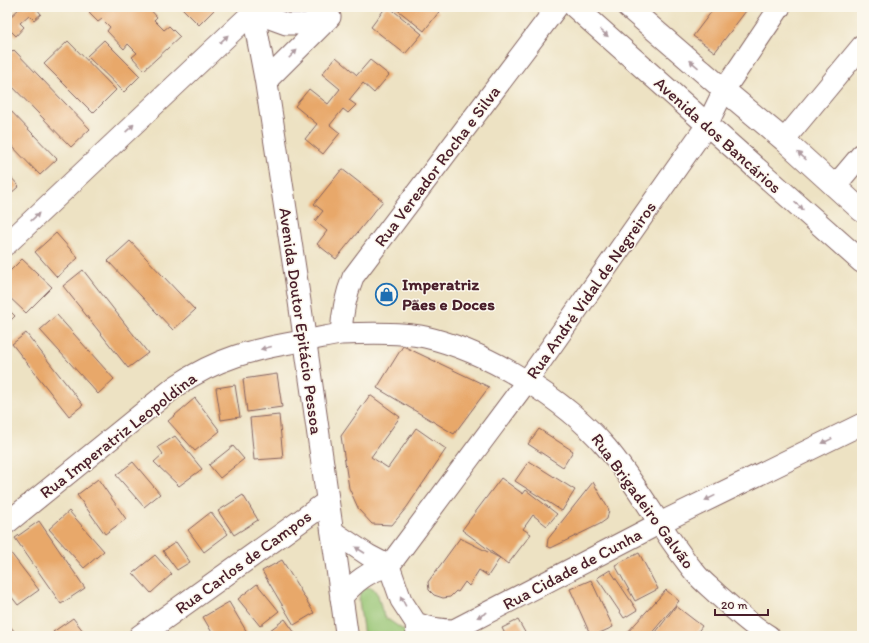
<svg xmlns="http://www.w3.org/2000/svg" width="869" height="643" font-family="Itim,sans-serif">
<rect width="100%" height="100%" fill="#fbf7ec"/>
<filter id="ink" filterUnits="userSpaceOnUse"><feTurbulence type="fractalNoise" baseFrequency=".025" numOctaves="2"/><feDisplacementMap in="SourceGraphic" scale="8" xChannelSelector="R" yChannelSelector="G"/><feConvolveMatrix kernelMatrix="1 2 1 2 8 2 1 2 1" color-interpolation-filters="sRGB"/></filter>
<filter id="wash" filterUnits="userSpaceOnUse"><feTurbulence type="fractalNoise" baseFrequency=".012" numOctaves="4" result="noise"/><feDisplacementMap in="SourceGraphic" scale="16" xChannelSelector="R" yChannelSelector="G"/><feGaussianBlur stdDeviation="0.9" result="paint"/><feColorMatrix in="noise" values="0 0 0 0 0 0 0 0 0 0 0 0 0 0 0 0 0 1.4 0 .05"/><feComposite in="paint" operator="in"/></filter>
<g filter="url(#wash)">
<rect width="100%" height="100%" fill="#ede2c3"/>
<!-- green -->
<path fill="#96c472" stroke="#70724e" d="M366 587 373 588 378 595 382 611 386 618 405 631 406 636H364L359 600 360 591Z"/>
<g id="blocks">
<!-- building -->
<path fill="#e8a86a" d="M21 7H39L37 9 41 14 34 20 29 15 20 23 24 27 16 36 11 31 7 34V20Z
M95 7H148L157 17 154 20 164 30 169 26 180 37 144 70 132 57 137 53 128 44 124 49 107 31 110 27 102 19 98 22 89 13Z
M181 7H217L199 25Z
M386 7H389L422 34 405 54 371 27Z
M394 7H432L439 12 424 31Z
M715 7H749L715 52 693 36Z
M104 40 140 76 124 92 87 56Z
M68 41 116 90 93 113 44 64Z
M14 50 90 129 71 147 7 81V57Z
M336 57 357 75 370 60 389 75 374 93 363 83 349 100 356 105 348 113 343 109 330 125 340 133 323 154 305 139 317 124 295 106 309 89 328 104 340 89 322 74Z
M7 107 57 159 40 175 7 141Z
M342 169 383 201 336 259 317 244 327 231 315 221 323 211 314 204Z
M7 173 19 186 7 197Z
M56 233 78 258 57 277 35 252Z
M130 241 195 310 173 330 108 261Z
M22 259 52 287 26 313 7 295V274Z
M83 270 148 353 128 368 63 286Z
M7 308 15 316 7 324Z
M57 315 114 379 98 394 40 330Z
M26 333 83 405 69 416 12 344Z
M403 346 489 387 454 434 377 388Z
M277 374 282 407 247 412 243 379Z
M235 385 240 417 221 420 216 388Z
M370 395 400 417 371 457 388 468 416 428 446 449 407 507 392 525 372 524 359 510 349 488 341 436Z
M195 398 220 431 195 451 168 421Z
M279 415 283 458 254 460 250 418Z
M539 429 573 451 563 467 528 444Z
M175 436 202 469 179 486 154 462 163 454 158 447Z
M233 446 244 459 220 478 209 465Z
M529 461 575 490 562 511 515 481Z
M133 462 160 494 144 507 116 475Z
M501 478 523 494 526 490 557 514 547 526 533 515 523 529 531 534 508 564 500 558 488 576 479 570 469 586 465 582 458 592 456 591 450 597 443 598 434 595 429 590 428 582 460 538 500 558 462 530Z
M98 479 126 519 105 534 77 495Z
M593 482 609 510 607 519 600 524 551 548 547 546 548 539Z
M243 495 258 520 234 535 218 511Z
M69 511 104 551 84 568 49 529Z
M211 512 228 534 204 552 188 530Z
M39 521 85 588 61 604 15 538Z
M176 542 190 562 177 570 163 551Z
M7 548 39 590 18 605 7 591Z
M639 553 658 589 635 601 615 565Z
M155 555 172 574 151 593 133 573Z
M282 560 314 613 294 625 262 571Z
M610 570 637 610 624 618 597 578Z
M591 580 613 627 593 636H591L570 589Z
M257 584 279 611 260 626 238 599Z
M666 590 679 601 649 636H628L626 634Z
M229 602 248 634 245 636H214L203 617Z
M676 606 702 626 695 636H653Z
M73 618 87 636H56L53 632Z
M285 619 297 636H262Z
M518 620 527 636H506L502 628Z
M7 622 14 631 7 636Z"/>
</g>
</g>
<g filter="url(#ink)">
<use href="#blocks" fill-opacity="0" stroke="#836360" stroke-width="1"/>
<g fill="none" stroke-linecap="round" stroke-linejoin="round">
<defs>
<path id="minor" d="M266 81 329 18
M784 140 862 46
M835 186 862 154
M7 244 253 12 286 24H306L330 17
M341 334C342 313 345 297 353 277L557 7
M7 523 176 386C217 358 254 349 302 341 315 339 328 336 341 334 365 333 402 332 425 337 487 351 565 399 606 447 640 487 663 535 697 575 703 582 711 588 718 595 734 609 750 625 769 636
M332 531 368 555 389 566 401 600 416 623 417 636
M389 566 527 381 707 125 724 90 780 7
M341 598C356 581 367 572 389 566
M416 623C429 628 440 630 454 630L660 523 862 424"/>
<path id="tertiary" d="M140 636 327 502"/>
<path id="secondary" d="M252 7 266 81 299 298 347 636
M575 7 862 262
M628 7 724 90 784 140 862 211"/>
</defs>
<!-- minor casing -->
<use href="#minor" stroke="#836360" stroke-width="23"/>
<!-- tertiary casing -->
<use href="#tertiary" stroke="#836360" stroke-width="24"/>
<!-- secondary casing -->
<use href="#secondary" stroke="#836360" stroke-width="24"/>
<!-- minor -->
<use href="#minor" stroke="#fff" stroke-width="21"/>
<!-- tertiary -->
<use href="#tertiary" stroke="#fff" stroke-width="22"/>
<!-- secondary -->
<use href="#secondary" stroke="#fff" stroke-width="22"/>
</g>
<!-- one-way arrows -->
<defs><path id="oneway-solid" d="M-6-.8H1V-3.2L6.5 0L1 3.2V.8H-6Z"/></defs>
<g fill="#ae9aa0">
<use href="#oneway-solid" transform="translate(604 33) rotate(42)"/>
<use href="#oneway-solid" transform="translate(224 39) rotate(-43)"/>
<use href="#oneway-solid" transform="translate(293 54) rotate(-45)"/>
<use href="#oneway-solid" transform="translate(694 64) rotate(-139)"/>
<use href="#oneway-solid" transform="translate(130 128) rotate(-43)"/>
<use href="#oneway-solid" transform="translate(802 156) rotate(-138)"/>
<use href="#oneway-solid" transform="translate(799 206) rotate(41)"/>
<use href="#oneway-solid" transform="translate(35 217) rotate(-43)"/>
<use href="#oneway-solid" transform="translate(266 348) rotate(166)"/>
<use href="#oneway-solid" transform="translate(827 441) rotate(154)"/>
<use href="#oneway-solid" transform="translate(710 498) rotate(154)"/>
<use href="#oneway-solid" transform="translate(360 550) rotate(-147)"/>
<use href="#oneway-solid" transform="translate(403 601) rotate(-118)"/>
<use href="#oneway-solid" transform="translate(482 615) rotate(152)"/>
</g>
</g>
<!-- icons -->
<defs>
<symbol id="shop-ring" viewBox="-11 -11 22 22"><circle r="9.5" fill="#fbf7ec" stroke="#1f6fb2" stroke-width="1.5"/><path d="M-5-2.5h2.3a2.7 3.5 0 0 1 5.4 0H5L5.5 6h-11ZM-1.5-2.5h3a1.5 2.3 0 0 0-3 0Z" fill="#1f6fb2"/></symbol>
</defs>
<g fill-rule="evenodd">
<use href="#shop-ring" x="374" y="282" width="25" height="25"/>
</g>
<g text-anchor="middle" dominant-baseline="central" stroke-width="3" stroke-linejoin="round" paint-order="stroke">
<!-- street labels -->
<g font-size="17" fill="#4a1f2b" stroke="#fbf7ec">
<text transform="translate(718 135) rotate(42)">Avenida dos Bancários</text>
<text transform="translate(437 166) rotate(-53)">Rua Vereador Rocha e Silva</text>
<text transform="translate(591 290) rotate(-55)">Rua André Vidal de Negreiros</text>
<text transform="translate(301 321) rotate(82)">Avenida Doutor Epitácio Pessoa</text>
<text transform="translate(118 435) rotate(-38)">Rua Imperatriz Leopoldina</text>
<text transform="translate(643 501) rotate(54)">Rua Brigadeiro Galvão</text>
<text transform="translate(243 562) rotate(-36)">Rua Carlos de Campos</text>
<text transform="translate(572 569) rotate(-28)">Rua Cidade de Cunha</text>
</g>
<!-- poi labels -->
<g font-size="17" font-weight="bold" fill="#4a1f2b" stroke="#fbf7ec" text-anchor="start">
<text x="402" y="284">Imperatriz<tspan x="402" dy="20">Pães e Doces</tspan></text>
</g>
</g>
<!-- margin -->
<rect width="869" height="643" fill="none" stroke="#fbf7ec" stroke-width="24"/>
<!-- scale -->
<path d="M715 609v6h53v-6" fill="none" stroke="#4a1f2b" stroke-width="2"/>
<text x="721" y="609" font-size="12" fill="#4a1f2b" stroke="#fbf7ec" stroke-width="3" paint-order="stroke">20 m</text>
</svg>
